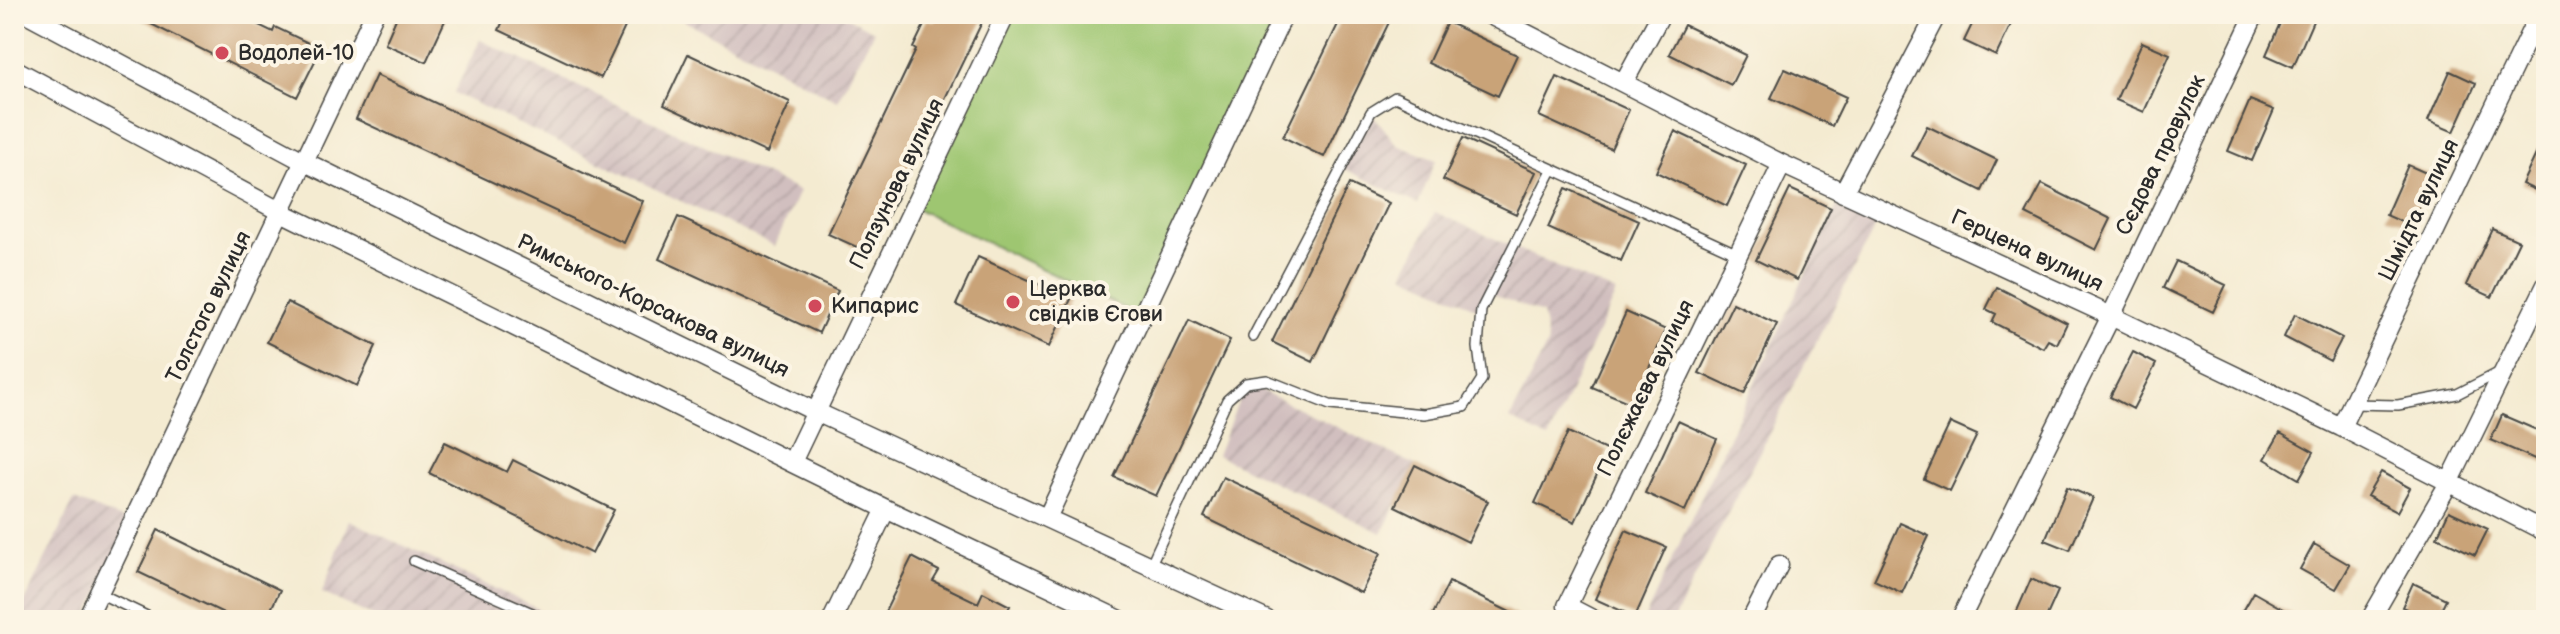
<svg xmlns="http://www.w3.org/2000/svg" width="2560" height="634" font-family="'Balsamiq Sans',sans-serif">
<defs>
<pattern id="industrial-furrows" width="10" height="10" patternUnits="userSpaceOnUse" patternTransform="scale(2)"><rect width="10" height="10" fill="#d1bfbf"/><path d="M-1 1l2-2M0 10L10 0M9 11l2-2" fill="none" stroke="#b4a4a4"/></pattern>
</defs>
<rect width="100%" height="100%" fill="#fcf5e5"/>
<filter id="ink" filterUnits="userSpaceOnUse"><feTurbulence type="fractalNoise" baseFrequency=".0125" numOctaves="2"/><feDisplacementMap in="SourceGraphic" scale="16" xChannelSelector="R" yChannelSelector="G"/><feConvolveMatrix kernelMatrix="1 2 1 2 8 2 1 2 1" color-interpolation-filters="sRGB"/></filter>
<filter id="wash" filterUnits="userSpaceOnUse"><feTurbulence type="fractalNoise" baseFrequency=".006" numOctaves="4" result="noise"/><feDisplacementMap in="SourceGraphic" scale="32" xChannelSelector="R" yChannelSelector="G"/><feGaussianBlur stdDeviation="1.8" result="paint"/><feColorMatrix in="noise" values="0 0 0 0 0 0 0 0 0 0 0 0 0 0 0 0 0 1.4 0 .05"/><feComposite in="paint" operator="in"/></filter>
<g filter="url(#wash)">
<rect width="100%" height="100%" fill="#f4ebd1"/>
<!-- industrial -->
<path fill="url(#industrial-furrows)" d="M671 14H840L874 31 837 100Z
M480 40 799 191 775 246 454 93Z
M1371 112 1397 145 1436 160 1418 204 1342 168Z
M1843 193 1883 212 1673 620H1644Z
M1435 212 1616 293 1548 439 1510 419 1548 343 1542 314 1490 293 1481 310 1404 274Z
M1246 383 1415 465 1382 533 1217 455Z
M74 500 132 523 86 620H16Z
M349 520 561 620H381L322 593Z"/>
<!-- park -->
<path fill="#9ec671" stroke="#64784e" stroke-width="2" d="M1006 14H1284L1142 317 913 207Z"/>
<g id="blocks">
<!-- building -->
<path fill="#c9a378" d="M131 14H236L273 32 275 27 321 49 297 97Z
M398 14H448L426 62 385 44Z
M506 14H569L584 21 588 14H598L625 27 601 78 499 30Z
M938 14H986L870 253 828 234 916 50 913 48 927 19 934 22Z
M1343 14H1393L1324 157 1283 137Z
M1977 14H2016L1996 56 1964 41Z
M2284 14H2316L2293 67 2266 55Z
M1447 22 1517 55 1498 96 1428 63Z
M1684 25 1746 55 1731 85 1669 54Z
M2142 42 2170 54 2144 112 2116 100Z
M688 54 790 102 767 153 664 105Z
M1785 69 1846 97 1832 126 1771 98Z
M2450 71 2476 83 2454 132 2428 121Z
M376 75 643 201 624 243 356 119Z
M1557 77 1629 110 1611 149 1539 116Z
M2250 100 2274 110 2252 161 2228 151Z
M1927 126 1997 160 1982 191 1912 156Z
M1675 131 1746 165 1727 206 1656 172Z
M2546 133V195L2522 184Z
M1463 138 1536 172 1516 214 1443 180Z
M2408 165 2433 176 2411 226 2386 215Z
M1349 184 1389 203 1313 362 1272 342Z
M2042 184 2111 219 2096 250 2026 214Z
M1566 188 1639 221 1621 261 1548 228Z
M1790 189 1831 208 1797 280 1756 260Z
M678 217 838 291 819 333 659 259Z
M2492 229 2519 241 2492 297 2466 285Z
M978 257 1071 299 1049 347 956 305Z
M2176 261 2226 285 2213 312 2163 288Z
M1997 287 2067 323 2057 344 2048 340 2043 348 1992 322 1996 314 1986 309Z
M287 302 376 346 357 386 267 342Z
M1733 303 1777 324 1744 394 1699 373Z
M1626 312 1666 330 1633 404 1592 387Z
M2295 314 2342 338 2330 361 2284 337Z
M1189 320 1230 340 1156 496 1114 477Z
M2133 352 2156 364 2133 409 2110 397Z
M2502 415 2546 434V464L2491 440Z
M1678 421 1717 439 1685 511 1645 493Z
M1950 423 1977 435 1950 491 1924 479Z
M1568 432 1608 451 1575 522 1535 503Z
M2280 433 2314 452 2299 479 2265 459Z
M445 442 507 472 513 460 614 510 592 554 429 473Z
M1415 465 1488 501 1468 542 1395 506Z
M2381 472 2410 488 2397 512 2367 496Z
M1223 477 1381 553 1361 593 1204 517Z
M2067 487 2093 498 2070 550 2045 540Z
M2449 511 2488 529 2475 555 2437 537Z
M1900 523 1929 536 1902 593 1874 580Z
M158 530 280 590 266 620H238L138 572Z
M1626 530 1666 547 1635 617 1595 599Z
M2314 544 2350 565 2336 589 2300 569Z
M912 557 939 571 933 581 978 603 983 592 1010 606 1004 616 1012 620H881Z
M2031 579 2058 591 2045 620H2013Z
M1449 582 1526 620H1430Z
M2413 583 2446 599 2436 620H2430L2402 607Z
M2253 592 2302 620H2253L2241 613Z"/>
</g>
</g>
<g filter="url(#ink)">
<use href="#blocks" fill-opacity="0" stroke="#494844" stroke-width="2"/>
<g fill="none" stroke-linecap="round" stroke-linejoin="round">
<defs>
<path id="service" d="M1253 337 1371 112 1395 97 1738 254
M2352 404 2398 405 2457 394 2502 371
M414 561 548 620
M1150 566 1227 400 1246 383 1267 380 1330 405 1424 414 1464 407 1482 379 1478 347 1481 310 1552 170
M99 593 155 620"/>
<path id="minor" d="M28 14 305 162 814 411 1267 620
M1488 14 1782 164 2111 316 2341 427 2546 532
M14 69 281 212 886 509 1120 620
M1624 82 1661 14
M1843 193 1937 14
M2341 427 2539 14
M792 462 1006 14
M1047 518 1284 14
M86 620 374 14
M832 620 886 509
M1594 620 1567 606 1782 164
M1751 620 1779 565
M1960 620 2111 316 2255 14
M2370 620 2449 483 2546 285"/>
</defs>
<!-- service casing -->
<use href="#service" stroke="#494844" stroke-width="12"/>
<!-- minor casing -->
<use href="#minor" stroke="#494844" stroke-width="21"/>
<!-- service -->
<use href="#service" stroke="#fff" stroke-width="9"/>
<!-- minor -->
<use href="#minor" stroke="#fff" stroke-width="18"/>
</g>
</g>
<!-- markers -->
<g fill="#d1495b" stroke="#fcf5e5" stroke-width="3">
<circle cx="222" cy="53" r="8"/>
<circle cx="1013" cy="302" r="8"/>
<circle cx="815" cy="306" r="8"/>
</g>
<g text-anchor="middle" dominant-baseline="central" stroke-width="8" stroke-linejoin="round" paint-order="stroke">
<!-- poi labels -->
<g font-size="22" fill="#2b2b2b" stroke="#fcf5e5" text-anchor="start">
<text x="238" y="53">Водолей-10</text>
<text x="1029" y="289">Церква<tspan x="1029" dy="25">свідків Єгови</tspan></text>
<text x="831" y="306">Кипарис</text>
</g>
<!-- street labels -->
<g font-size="22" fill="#2b2b2b" stroke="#fcf5e5">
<text transform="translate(2161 155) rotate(-64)">Сєдова провулок</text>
<text transform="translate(897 184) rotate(-64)">Ползунова вулиця</text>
<text transform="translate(2419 210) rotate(-64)">Шмідта вулиця</text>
<text transform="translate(2027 251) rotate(25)">Герцена вулиця</text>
<text transform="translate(653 306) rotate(26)">Римського-Корсакова вулиця</text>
<text transform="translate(209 307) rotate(-64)">Толстого вулиця</text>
<text transform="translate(1646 388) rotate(-64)">Полєжаєва вулиця</text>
</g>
</g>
<!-- margin -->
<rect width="2560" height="634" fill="none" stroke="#fcf5e5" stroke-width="48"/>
</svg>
